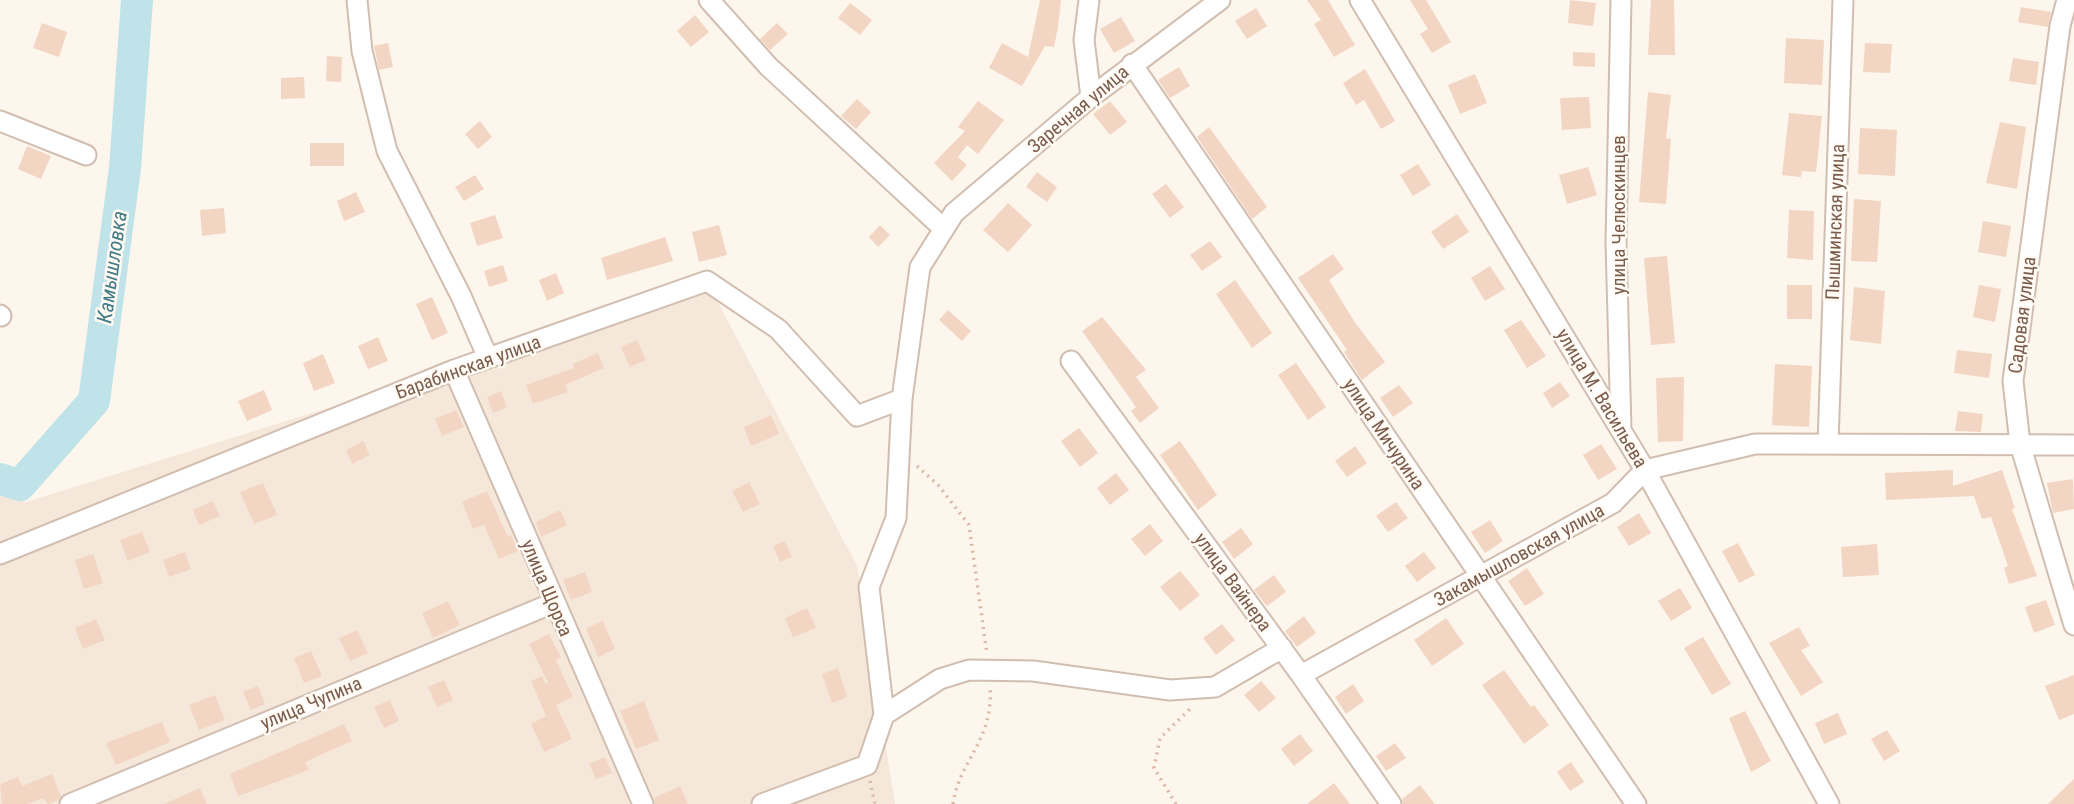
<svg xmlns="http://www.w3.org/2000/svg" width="2074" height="804" font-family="'Roboto Condensed',sans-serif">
<rect width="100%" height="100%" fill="#fdf6ec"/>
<!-- residential -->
<path fill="#f5e8da" d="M711 289 857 566 895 804H0V496L26 502Z"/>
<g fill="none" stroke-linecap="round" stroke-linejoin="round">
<!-- river -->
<path stroke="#bfe3e8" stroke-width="32" d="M0 479 20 485 94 401 125 168 137 0"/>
</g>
<!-- building -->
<path fill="#f3d5c3" d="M1040 0H1061L1058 27 1054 47 1045 46 1022 86 989 68 1002 43 1028 57Z
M1307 0H1328L1355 45 1334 57 1314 24 1321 20Z
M1410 0H1426L1451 42 1432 53 1420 34 1428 29Z
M1570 0 1596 3 1593 26 1568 23Z
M1651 0H1674L1675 55H1648Z
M850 3 872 20 860 35 838 18Z
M2021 7 2051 12 2048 27 2018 22Z
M1256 8 1267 26 1247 39 1235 21Z
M695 15 709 32 691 47 677 31Z
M1121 17 1135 41 1114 53 1100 29Z
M42 23 67 32 59 57 33 48Z
M777 23 788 34 770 50 760 39Z
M1786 38 1824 40 1822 85 1784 83Z
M388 43 393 67 379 70 374 46Z
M1865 43 1892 44 1890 73 1863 72Z
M1573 52 1595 53V67L1573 66Z
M327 56 342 57 341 82 326 81Z
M2013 58 2039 62 2036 85 2009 81Z
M1179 67 1190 86 1170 98 1158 80Z
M1365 69 1395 121 1381 129 1364 100 1356 105 1343 83Z
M1475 74 1487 103 1460 114 1448 85Z
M304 77 305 98 281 99V78Z
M1648 92 1671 95 1666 138 1671 139 1666 204 1639 202Z
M1589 97 1591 128 1562 130 1560 98Z
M857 99 871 112 856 129 841 116Z
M978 101 1004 120 978 154 967 145 958 157 967 165 952 181 934 163 965 131 958 127Z
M1110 101 1127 122 1110 135 1093 114Z
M1789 113 1822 116 1816 172 1802 171 1801 177 1782 175Z
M480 121 492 137 478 149 465 134Z
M2000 122 2026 127 2017 189 1986 183Z
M1209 127 1267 207 1252 219 1197 137Z
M1860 128 1897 130 1895 176 1858 174Z
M310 143H344V166H310Z
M27 146 51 156 41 179 18 169Z
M1418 164 1431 185 1413 196 1400 175Z
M1588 167 1597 195 1567 204 1559 175Z
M1037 172 1057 187 1047 202 1026 187Z
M475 175 484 189 464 201 455 187Z
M1166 184 1184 207 1170 218 1152 194Z
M356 192 365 212 344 221 337 201Z
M1854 199 1881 201 1877 262 1851 261Z
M1008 203 1032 225 1008 252 983 230Z
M224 208 226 233 202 236 200 210Z
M1789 210 1814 211 1813 260 1787 258Z
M1457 214 1469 232 1443 249 1431 232Z
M495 215 503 238 477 246 470 223Z
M1983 221 2011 226 2006 257 1978 252Z
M719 225 727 255 699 262 692 232Z
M880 225 890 235 878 247 869 237Z
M665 237 673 261 607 280 601 258Z
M1210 241 1222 257 1202 271 1190 255Z
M1333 254 1344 269 1329 280 1354 321 1385 362 1362 380 1344 352 1347 350 1298 278Z
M1667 256 1675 343 1651 345 1644 258Z
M503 265 508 281 489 287 484 271Z
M1490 266 1505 289 1485 301 1471 278Z
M556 273 564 293 547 301 539 280Z
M1235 280 1272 333 1252 348 1216 294Z
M1787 285H1812V319H1787Z
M1979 285 2001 289 1995 322 1973 317Z
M1854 287 1885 291 1881 344 1850 340Z
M432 297 448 333 432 340 416 304Z
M948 310 971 331 962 341 939 320Z
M1102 317 1146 370 1136 377 1159 408 1140 423 1131 411 1136 407 1082 331Z
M1521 320 1546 356 1527 368 1504 330Z
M378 337 388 361 368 369 358 346Z
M637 340 646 360 630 367 621 347Z
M1957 350 1992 354 1989 378 1954 373Z
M598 353 604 368 565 385 568 392 533 404 526 385 574 368 573 364Z
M323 354 335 383 314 391 303 363Z
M1296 363 1326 407 1308 420 1278 375Z
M1775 364 1812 366 1809 427 1772 425Z
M1684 377 1683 441 1658 442 1656 378Z
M1560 382 1570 396 1552 408 1543 393Z
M1399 385 1413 403 1393 417 1380 398Z
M264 390 272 410 247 421 238 401Z
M501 391 507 407 493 413 487 397Z
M456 410 464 427 442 436 435 419Z
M1958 411 1983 414 1981 432 1955 431Z
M771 415 779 434 751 446 744 427Z
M1079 428 1098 453 1080 467 1061 441Z
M363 441 370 455 352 464 346 450Z
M1180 441 1217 495 1198 510 1160 455Z
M1601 444 1617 469 1598 480 1583 455Z
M1355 446 1367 463 1347 477 1335 461Z
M1953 470V486L2002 470 2015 508 2012 509 2037 576 2009 584 2004 568 2008 566 1991 517 1982 519 1974 496 1886 500 1885 473Z
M1116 473 1129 490 1110 505 1097 488Z
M2073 479 2074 509 2053 513 2047 483Z
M749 482 760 504 743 512 732 491Z
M263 483 277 515 254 524 240 492Z
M487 491 508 537 511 535 518 551 499 559 484 525 473 529 462 502Z
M213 501 220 516 199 525 193 510Z
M1396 502 1408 518 1388 532 1376 516Z
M560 510 567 525 541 537 536 522Z
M1639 513 1651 533 1629 546 1617 527Z
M1490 520 1503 541 1485 553 1471 532Z
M1150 524 1163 541 1145 556 1131 539Z
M1241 528 1253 544 1234 559 1222 542Z
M142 532 150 552 128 561 120 540Z
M785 541 792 557 780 562 773 546Z
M1738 543 1755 575 1739 583 1722 551Z
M1877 544 1879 575 1843 577 1841 547Z
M185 552 191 569 169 577 163 560Z
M1424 552 1436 568 1417 582 1405 566Z
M93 554 103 583 84 589 75 560Z
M1527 568 1544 594 1525 606 1508 581Z
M1180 571 1200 595 1180 611 1160 587Z
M585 572 592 592 571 600 563 580Z
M1274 575 1286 592 1267 606 1254 590Z
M1680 588 1692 608 1671 621 1658 601Z
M2046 600 2055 625 2034 633 2025 607Z
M448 601 460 625 433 638 422 613Z
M807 608 816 628 793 637 785 618Z
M1304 616 1316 633 1297 647 1285 631Z
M1446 618 1464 644 1432 666 1414 640Z
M96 619 105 640 83 649 75 628Z
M603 621 615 649 598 657 586 628Z
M1222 624 1235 640 1216 655 1203 638Z
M1799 627 1810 646 1801 650 1823 682 1801 696 1769 643Z
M357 630 368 653 350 661 339 638Z
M549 634 561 657 556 660 573 697 556 705 572 739 544 752 531 724 546 716 531 681 542 676 546 684 548 683 529 644Z
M1703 637 1731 684 1712 695 1684 648Z
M311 651 322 676 304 683 294 658Z
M838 668 847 697 832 703 822 674Z
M1504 670 1531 707 1534 705 1549 725 1524 744 1482 685Z
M2074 675V714L2059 720 2045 686Z
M444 680 453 700 437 707 428 687Z
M1261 681 1276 698 1259 712 1244 695Z
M1353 684 1364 701 1346 714 1335 697Z
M258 686 265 704 251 710 243 692Z
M215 695 225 720 199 730 189 705Z
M390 700 399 721 384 728 374 707Z
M644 701 659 740 636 749 620 711Z
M1745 711 1771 761 1751 772 1729 718Z
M1838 713 1847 734 1824 744 1815 723Z
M162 722 170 742 116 765 106 743Z
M344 724 352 741 305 762 309 770 238 796 230 774Z
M1887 730 1900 751 1884 761 1871 739Z
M1300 734 1313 751 1294 766 1281 749Z
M1395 743 1406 758 1386 771 1376 756Z
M605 757 612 773 596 779 589 764Z
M1571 762 1584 782 1570 791 1557 772Z
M52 774 61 796 59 800 48 804 43 798 28 804H2L0 784 18 777 22 786Z
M2074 779V804H2048Z
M1334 783 1350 804H1307Z
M1420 785 1435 804H1403L1402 799Z
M680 786 688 804H655L654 798Z
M200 788 207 804H164Z"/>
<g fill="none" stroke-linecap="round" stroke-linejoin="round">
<defs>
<path id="minor" d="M357 0 362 51 387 151 461 296 488 358
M709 0 768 66 944 229
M1089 0 1084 40 1091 97
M1360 0 1645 470 1829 804
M1621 0 1616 242 1621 429
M2067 0 2060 26 2013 381 2020 444 2074 625
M1132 64 1636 804
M0 121 86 155
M0 315 1 316
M1071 361 1301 675 1391 804
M454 370 643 804
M1828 444 1843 0
M0 554 454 370 707 281 778 329 857 416 902 399
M1301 675 1613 503 1645 470 1755 444 2074 445
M884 715 940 679 969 670 1033 671 1170 690 1215 687 1282 648
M70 804 553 603
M762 804 867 765 884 715 869 587 896 518 902 399 920 267 954 213 1091 97 1220 0"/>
</defs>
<!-- minor casing -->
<use href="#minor" stroke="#d1beb0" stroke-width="23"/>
<!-- path -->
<path stroke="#d9b8a5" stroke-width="3.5" stroke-dasharray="2 5" stroke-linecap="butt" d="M917 466 939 486 969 525 987 654
M870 781 875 804
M953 804C959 760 994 741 990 686
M1176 804 1154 768 1160 738 1192 707"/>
<!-- minor -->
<use href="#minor" stroke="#fff" stroke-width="19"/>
</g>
<g text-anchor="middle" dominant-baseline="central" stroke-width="5" stroke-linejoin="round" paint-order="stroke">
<!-- street labels -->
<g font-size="19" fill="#7a5c4d" stroke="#fffaf3">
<text transform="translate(1078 109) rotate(-40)">Заречная улица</text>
<text transform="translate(1618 215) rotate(-90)">улица Челюскинцев</text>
<text transform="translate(1835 222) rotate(-88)">Пышминская улица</text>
<text transform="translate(2022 315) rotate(-83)">Садовая улица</text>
<text transform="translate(468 367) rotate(-20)">Барабинская улица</text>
<text transform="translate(1602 398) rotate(59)">улица М. Васильева</text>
<text transform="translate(1384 434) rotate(56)">улица Мичурина</text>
<text transform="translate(1519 555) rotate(-29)">Закамышловская улица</text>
<text transform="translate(1233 582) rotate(54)">улица Вайнера</text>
<text transform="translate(547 588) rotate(67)">улица Щорса</text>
<text transform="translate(311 703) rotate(-23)">улица Чупина</text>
</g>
<!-- water labels -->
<g font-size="21" font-style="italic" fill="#437c86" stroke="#fffaf3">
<text transform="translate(112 267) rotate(-82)">Камышловка</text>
</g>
</g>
</svg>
